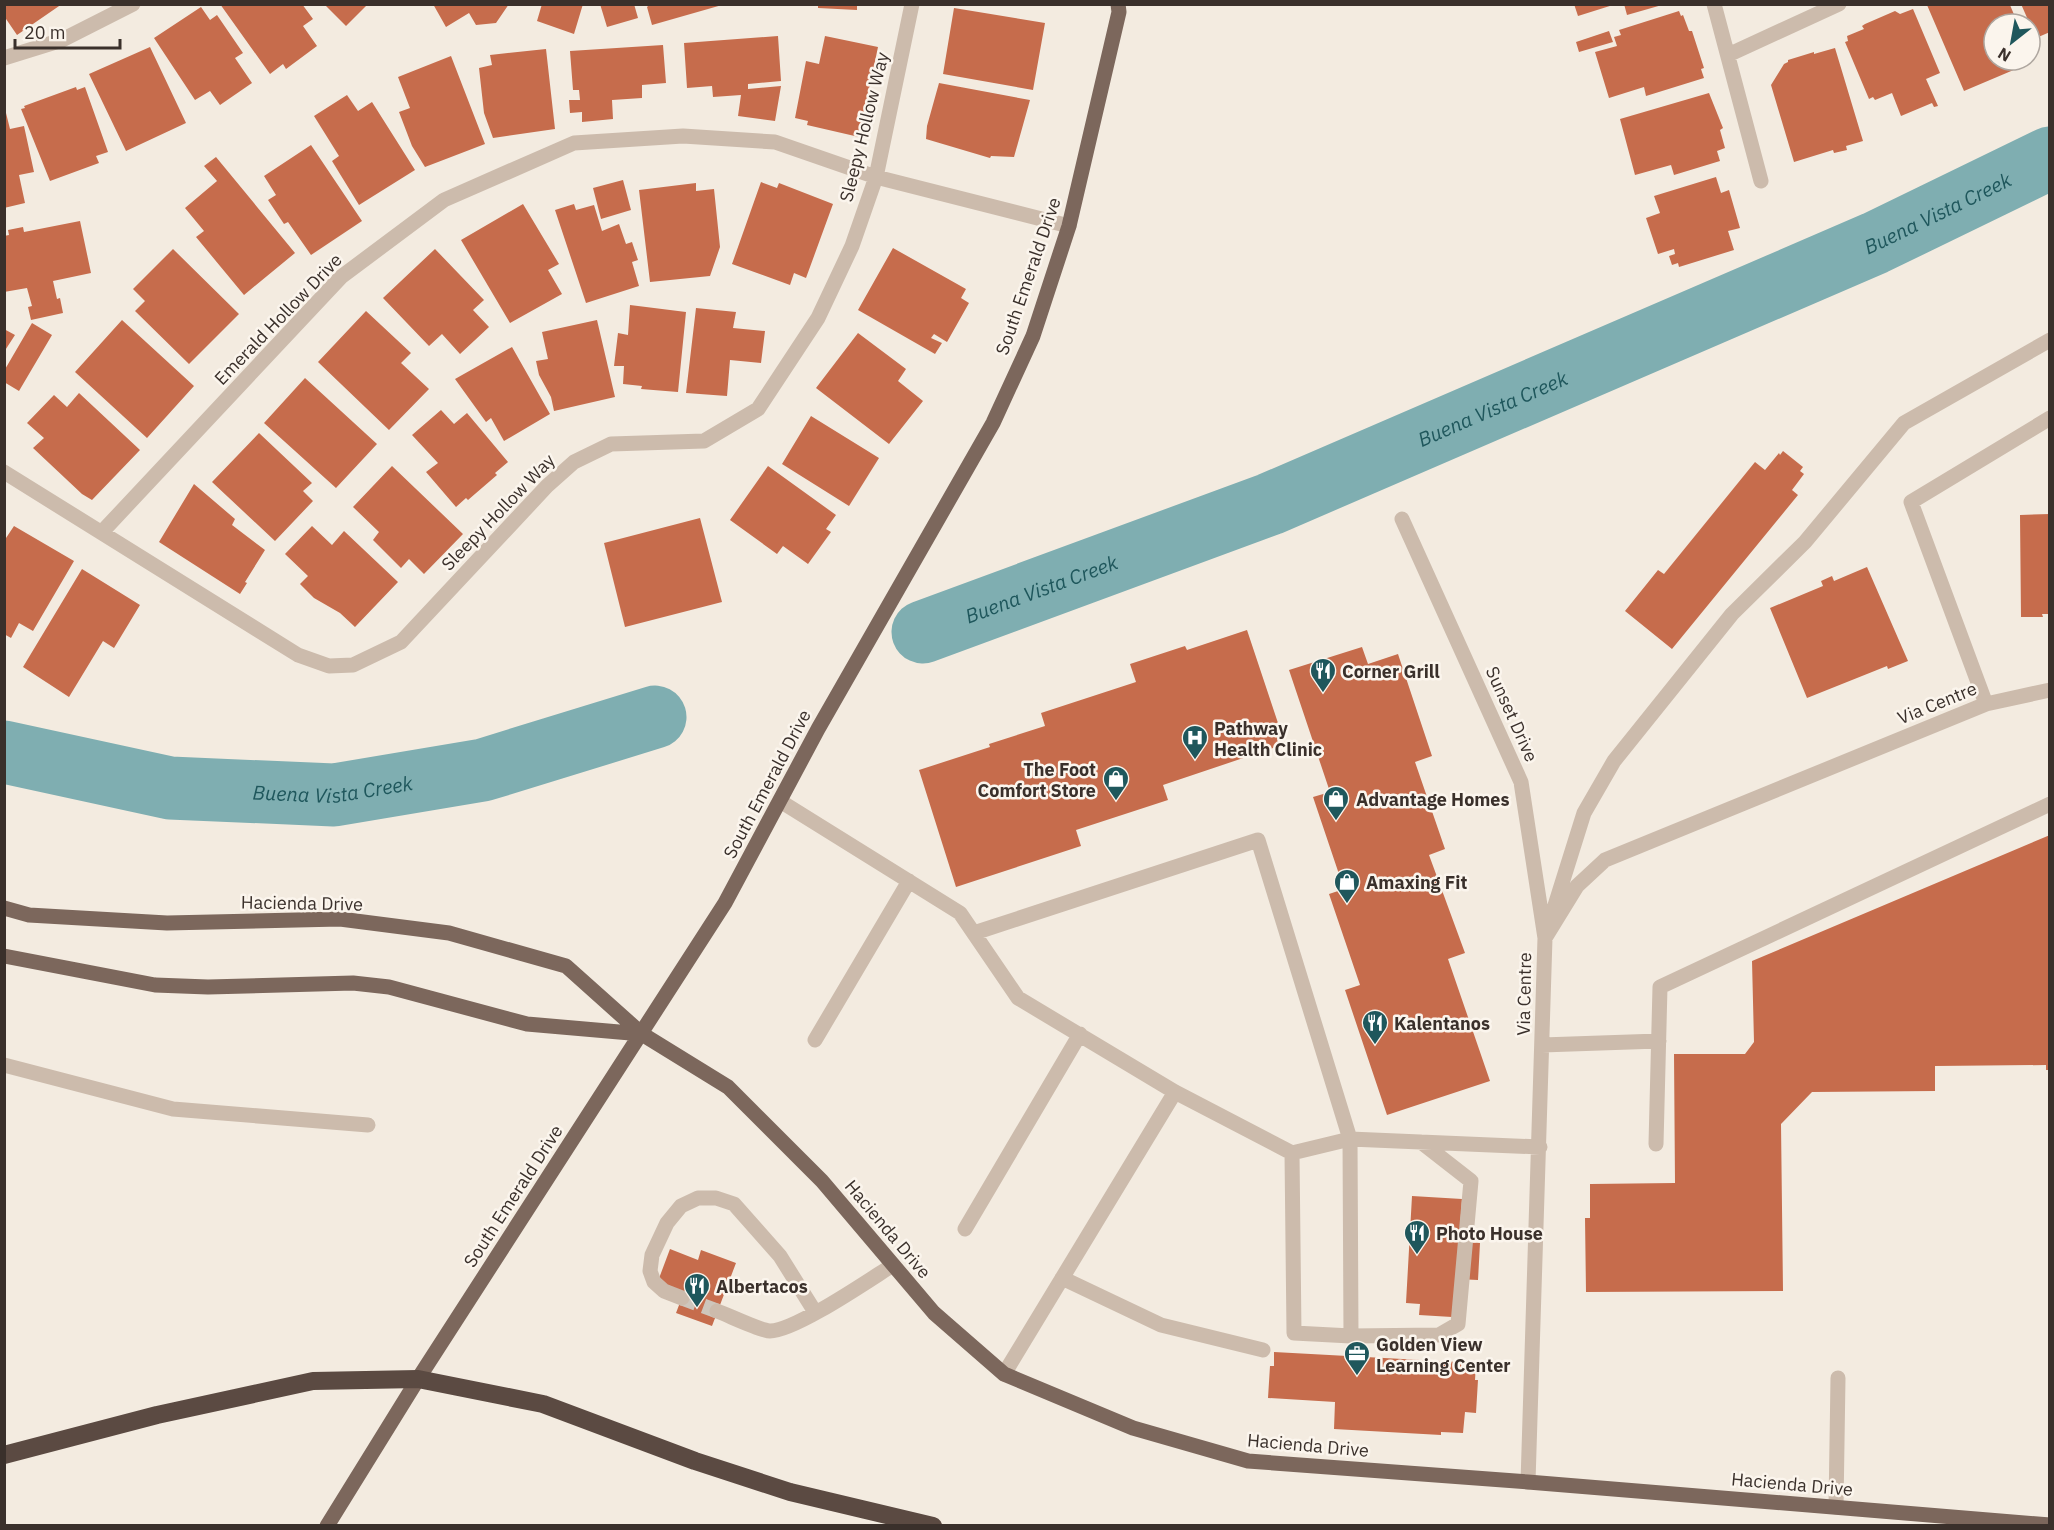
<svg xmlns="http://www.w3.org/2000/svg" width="2054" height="1530" font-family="'IBM Plex Sans',sans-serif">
<rect width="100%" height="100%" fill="#f3ebe0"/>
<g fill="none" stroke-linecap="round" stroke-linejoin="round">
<!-- river -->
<g stroke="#7faeb1" stroke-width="63">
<path id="s1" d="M923 632 1270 504 1875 243 2050 158"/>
<path id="s2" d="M4 752 170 788 334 795 483 770 655 717"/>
</g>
</g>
<!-- building -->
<path fill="#c66c4c" d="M4 4H62L17 35 4 16Z
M220 4H302L313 19 303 26 317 46 286 69 283 64 270 74Z
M433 4H509L496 23 476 25 469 13 446 27Z
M542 4H583L574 34 537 21Z
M600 4H634L638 18 607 27Z
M650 4H722V5L652 25 647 7Z
M818 4H857V10L818 8Z
M1574 4H1613V5L1578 16Z
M1624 4H1662V5L1627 15Z
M2021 4H2050V32L2036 38Z
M325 5H367L346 26Z
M1927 5H2010L2018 24H1994V60H2020L2023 66 1964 91Z
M201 7 210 20 217 15 243 53 235 58 252 83 220 105 210 91 195 100 154 38Z
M954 8 1045 23 1033 90 943 74Z
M1913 9 1940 73 1926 79 1938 106 1934 107 1932 103 1901 116 1892 93 1875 100 1873 97 1869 99 1845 42 1848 41 1847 36 1864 29 1862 26 1865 24 1895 11 1900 14Z
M1679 11 1681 16 1683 15 1689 31H1692L1704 68 1701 69 1704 78 1646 96 1644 87 1609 98 1595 52 1617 46 1614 37 1621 35 1619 30Z
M1609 31 1613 42 1579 52 1576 42Z
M778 36 781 81 748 84V89L781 86 775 121 738 116 741 95 713 97 712 86 687 88 684 43Z
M825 36 878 47 859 137 807 125 808 121 795 118 806 61 819 64Z
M663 45 666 83 642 85V98L612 100 613 119 582 122V112L570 113 569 100H580L579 90H573L570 51Z
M150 47 186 123 126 151 89 74Z
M1835 48 1863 141 1846 146 1847 150 1834 153 1833 150 1794 162 1771 85 1784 64 1788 62V60L1814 52V54Z
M546 49 555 129 493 138 484 113 479 68 492 65 490 55Z
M451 56 485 144 425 167 412 146 399 112 410 108 398 77Z
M939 83 1030 100 1014 157 991 156 990 158 926 139 927 126Z
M76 87 77 90 85 87 108 152 96 156 99 163 50 181 21 109 25 108 24 106Z
M1709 93 1723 128 1720 130 1725 148 1717 151 1720 161 1674 175 1671 165 1635 175 1620 119Z
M347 95 358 111 372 102 415 170 359 205 332 161 339 156 314 116Z
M4 113H6L10 129 24 126 34 172 19 175 25 203 4 208Z
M311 145 362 221 311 255 288 222 284 224 268 200 276 195 264 176Z
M216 157 295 253 244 295 196 237 204 231 185 208 217 181 204 166Z
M1716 177 1721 193 1729 190 1740 228 1728 231 1734 250 1679 267 1678 263 1672 265 1669 256 1675 254 1674 249 1658 254 1646 218 1660 213 1654 196Z
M623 180 631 210 601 219 593 188Z
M761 182 777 188 779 183 833 204 806 278 794 273 790 285 732 264Z
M696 183V191L714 189 720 247 710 276 650 282 639 190Z
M523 204 559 264 548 270 562 294 510 323 461 240Z
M574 204 576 210 594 205 602 231 619 224 626 244 632 242 638 260 632 262 639 286 586 303 555 210Z
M80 221 91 273 53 281 57 299 60 298 63 313 31 320 28 307 32 306 27 288 4 292V236L9 235 8 230 23 227 24 232Z
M893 248 966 289 961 298 969 303 947 342 934 334 931 338 942 343 935 354 858 310Z
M173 249 239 314 189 364 135 311 145 301 133 289Z
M435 249 484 300 473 310 489 327 460 354 442 334 429 346 383 298Z
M630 305 686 312 678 392 641 389 642 386 623 384 624 366H614L618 333 628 335Z
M696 308 736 312 733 328 765 331 761 363 730 360 727 396 686 393Z
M366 311 411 353 401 363 429 389 389 430 318 362Z
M122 320 194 386 147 438 75 372Z
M597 320 615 397 554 411 551 397 539 375 536 361 548 359 542 332Z
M32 323 52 335 19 391 4 382V371Z
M4 329 15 335 4 352Z
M858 333 906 369 898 381 923 401 889 444 816 388Z
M512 347 550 414 504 441 491 418 486 422 455 379Z
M305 378 377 444 336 488 264 423Z
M79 393 140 450 92 500 82 494 33 448 44 438 27 423 54 395 67 407Z
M441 410 454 424 467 413 508 462 495 473 497 475 468 500 466 498 456 507 426 472 438 463 412 435Z
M811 416 879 458 849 506 782 464Z
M259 433 312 483 303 491 313 501 275 541 212 482Z
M1783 451 1803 467 1800 471 1804 474 1792 490 1798 495 1672 649 1625 611 1658 570 1664 574 1755 462 1765 470 1779 453 1780 455Z
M392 466 463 534 424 574 409 559 401 568 373 540 379 532 353 507Z
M768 466 836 515 826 529 831 532 808 564 783 546 777 554 730 520Z
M194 484 235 519 232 525 265 550 245 582 247 583 240 594 159 542Z
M2050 514V614H2042L2043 617H2021L2020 515Z
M700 518 722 602 625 627 604 543Z
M14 526 74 561 33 631 19 623 11 638 4 634V541Z
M312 526 332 545 344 531 398 582 355 627 340 613 314 598 300 584 308 576 285 554Z
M1867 567 1908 661 1888 669 1887 666 1807 698 1770 608 1823 586 1821 581 1832 576 1834 581Z
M82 569 140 605 114 648 103 641 69 697 23 667Z
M1247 630 1285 744 1163 785 1168 800 1076 830 1081 846 956 887 919 770 990 747 989 744 1045 726 1041 713 1136 682 1130 664 1185 646 1187 650Z
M1362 647 1368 664 1398 654 1432 756 1415 762 1445 849 1429 855 1465 953 1448 959 1490 1081 1387 1115 1345 990 1360 985 1329 894 1344 889 1313 797 1330 792 1289 670Z
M2050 835V1070H2046V1065L1935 1066V1091L1812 1092 1781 1124 1783 1291 1586 1292 1585 1218H1590V1184L1675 1183 1674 1054H1745L1754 1042 1752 961Z
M1412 1196 1462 1199 1459 1242 1480 1243 1478 1280 1457 1279 1452 1317 1419 1315 1420 1304 1406 1303Z
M670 1249 698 1260 701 1250 736 1263 712 1326 676 1313 684 1292 658 1281Z
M1274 1352 1476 1363 1475 1380H1478L1476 1413 1465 1412 1463 1433 1441 1432V1435L1334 1429 1335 1402 1268 1398 1270 1366H1274Z"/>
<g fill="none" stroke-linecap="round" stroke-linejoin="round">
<!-- minor-tunnel -->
<path stroke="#cec6bc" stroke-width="15" stroke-dasharray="15 8" stroke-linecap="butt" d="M682 1298 717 1311"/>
<!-- minor -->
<path stroke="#ccbbac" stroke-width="15" d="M1714 4 1761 181
M1728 55 1839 4
M4 58 62 40 133 4
M4 472 298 655 329 666 353 665 401 642 547 486 574 462 611 444 704 441 758 409 818 318 852 246 876 177 912 4
M1402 519 1521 782 1545 938
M102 532 341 277 444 200 574 143 683 136 775 142 876 177 1069 226
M1986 704 1911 502 2050 418
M780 801 960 913 1018 998 1175 1092 1292 1153
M1552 915 1584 813 1614 761 1732 614 1805 542 1904 423 2050 340
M974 933 1258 840 1350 1139 1292 1153 1294 1333 1351 1336 1439 1335 1458 1324 1471 1181 1421 1142
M815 1040 909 881
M1542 1045 1659 1041
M4 1065 173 1109 368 1125
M1656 1144 1660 987 2050 804
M965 1229 1080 1034
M1062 1278 1161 1325 1263 1350
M682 1298 664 1291 654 1282 650 1271 652 1255 667 1223 681 1206 698 1198H716L734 1204 780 1256 815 1312
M717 1311C728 1315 761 1331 770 1331 795 1331 869 1280 893 1265
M1351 1336 1350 1139 1540 1147
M1004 1374 1175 1092
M1528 1482 1545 938 1577 886 1605 860 1986 704 2050 690
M1836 1507 1838 1378"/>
<!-- major -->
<path stroke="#7c675c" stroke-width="15" d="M4 908 29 915 167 923 340 919 449 933 566 966 642 1034 728 1087 822 1181 934 1313 1004 1374 1133 1428 1248 1461 1528 1482 2050 1525
M4 956 155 985 208 987 353 983 389 987 527 1024 642 1034
M327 1526 418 1379 725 903 818 729 993 423 1033 336 1069 226 1119 12 1118 4"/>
<!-- highway -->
<path stroke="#5b4a42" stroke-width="18" d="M4 1455 157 1415 313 1381 418 1379 543 1404 695 1461 790 1492 933 1526"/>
</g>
<!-- icons -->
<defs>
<symbol id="restaurant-pin" viewBox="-11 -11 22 30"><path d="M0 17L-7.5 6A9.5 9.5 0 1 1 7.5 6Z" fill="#1f575c" stroke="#fbf5ed"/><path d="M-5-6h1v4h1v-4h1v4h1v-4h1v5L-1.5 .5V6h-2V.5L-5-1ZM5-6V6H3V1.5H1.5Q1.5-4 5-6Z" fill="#fff"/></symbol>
<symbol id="hospital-pin" viewBox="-11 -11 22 30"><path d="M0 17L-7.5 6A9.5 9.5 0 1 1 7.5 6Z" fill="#1f575c" stroke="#fbf5ed"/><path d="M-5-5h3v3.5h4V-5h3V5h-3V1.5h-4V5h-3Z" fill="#fff"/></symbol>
<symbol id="shop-pin" viewBox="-11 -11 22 30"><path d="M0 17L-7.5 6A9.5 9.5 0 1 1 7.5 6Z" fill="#1f575c" stroke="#fbf5ed"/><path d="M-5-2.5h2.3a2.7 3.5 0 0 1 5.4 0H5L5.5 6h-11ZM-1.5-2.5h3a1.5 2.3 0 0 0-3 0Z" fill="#fff"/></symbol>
<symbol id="office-pin" viewBox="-11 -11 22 30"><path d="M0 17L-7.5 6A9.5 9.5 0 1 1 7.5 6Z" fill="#1f575c" stroke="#fbf5ed"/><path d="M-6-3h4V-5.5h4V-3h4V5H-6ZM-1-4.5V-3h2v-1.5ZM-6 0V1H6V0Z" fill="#fff"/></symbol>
</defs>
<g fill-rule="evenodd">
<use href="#restaurant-pin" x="1308" y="656" width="30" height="40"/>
<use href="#hospital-pin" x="1180" y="723" width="30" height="40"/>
<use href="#shop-pin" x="1101" y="764" width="30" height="40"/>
<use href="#shop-pin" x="1321" y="784" width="30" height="40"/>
<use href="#shop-pin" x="1332" y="867" width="30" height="40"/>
<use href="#restaurant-pin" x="1360" y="1008" width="30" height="40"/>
<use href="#restaurant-pin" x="1402" y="1218" width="30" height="40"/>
<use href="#restaurant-pin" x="682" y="1271" width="30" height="40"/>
<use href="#office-pin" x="1342" y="1339" width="30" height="40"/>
</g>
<g text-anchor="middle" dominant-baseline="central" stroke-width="5" stroke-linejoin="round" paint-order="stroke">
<!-- street labels -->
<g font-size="18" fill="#3a302b" stroke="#fbf5ed">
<text transform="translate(864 127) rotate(-76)">Sleepy Hollow Way</text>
<text transform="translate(1028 276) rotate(-71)">South Emerald Drive</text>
<text transform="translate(278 319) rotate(-46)">Emerald Hollow Drive</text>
<text transform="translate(498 512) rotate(-46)">Sleepy Hollow Way</text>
<text transform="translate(1937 703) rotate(-22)">Via Centre</text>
<text transform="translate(1512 714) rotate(66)">Sunset Drive</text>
<text transform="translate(767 784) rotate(-62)">South Emerald Drive</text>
<text transform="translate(302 903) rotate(1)">Hacienda Drive</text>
<text transform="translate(1524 994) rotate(-89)">Via Centre</text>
<text transform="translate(513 1196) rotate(-57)">South Emerald Drive</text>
<text transform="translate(888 1229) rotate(50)">Hacienda Drive</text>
<text transform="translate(1308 1445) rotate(5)">Hacienda Drive</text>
<text transform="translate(1792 1484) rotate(5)">Hacienda Drive</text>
</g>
<!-- poi labels -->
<g font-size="18" font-weight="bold" fill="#3a302b" stroke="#fbf5ed" text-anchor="start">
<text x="1342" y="671">Corner Grill</text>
<text x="1214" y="728">Pathway<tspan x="1214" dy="21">Health Clinic</tspan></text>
<text x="1096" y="769" text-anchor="end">The Foot<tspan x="1096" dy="21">Comfort Store</tspan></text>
<text x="1356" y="799">Advantage Homes</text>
<text x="1366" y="882">Amaxing Fit</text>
<text x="1394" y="1023">Kalentanos</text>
<text x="1436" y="1233">Photo House</text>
<text x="716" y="1286">Albertacos</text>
<text x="1376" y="1344">Golden View<tspan x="1376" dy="21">Learning Center</tspan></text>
</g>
<!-- water labels -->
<g font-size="20" font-style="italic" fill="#1f575c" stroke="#fbf5ed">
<text stroke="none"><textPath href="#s1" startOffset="1098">Buena Vista Creek</textPath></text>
<text stroke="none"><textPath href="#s1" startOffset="612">Buena Vista Creek</textPath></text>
<text stroke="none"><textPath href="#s1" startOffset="126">Buena Vista Creek</textPath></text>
<text stroke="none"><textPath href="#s2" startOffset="333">Buena Vista Creek</textPath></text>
</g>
</g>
<!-- border -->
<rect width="2054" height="1530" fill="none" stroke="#3a302b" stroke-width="12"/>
<!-- north arrow -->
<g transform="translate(2012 42) rotate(211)"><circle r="28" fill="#fbf5ed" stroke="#aea69f" stroke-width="1.5"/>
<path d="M0-4.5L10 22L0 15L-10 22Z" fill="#1f575c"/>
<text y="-9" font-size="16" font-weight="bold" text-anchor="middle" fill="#3a302b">N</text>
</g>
<!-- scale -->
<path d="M15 39v9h105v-9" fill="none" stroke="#3a302b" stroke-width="3"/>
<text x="24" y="39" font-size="18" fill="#3a302b" stroke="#fbf5ed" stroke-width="4.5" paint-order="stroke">20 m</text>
</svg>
